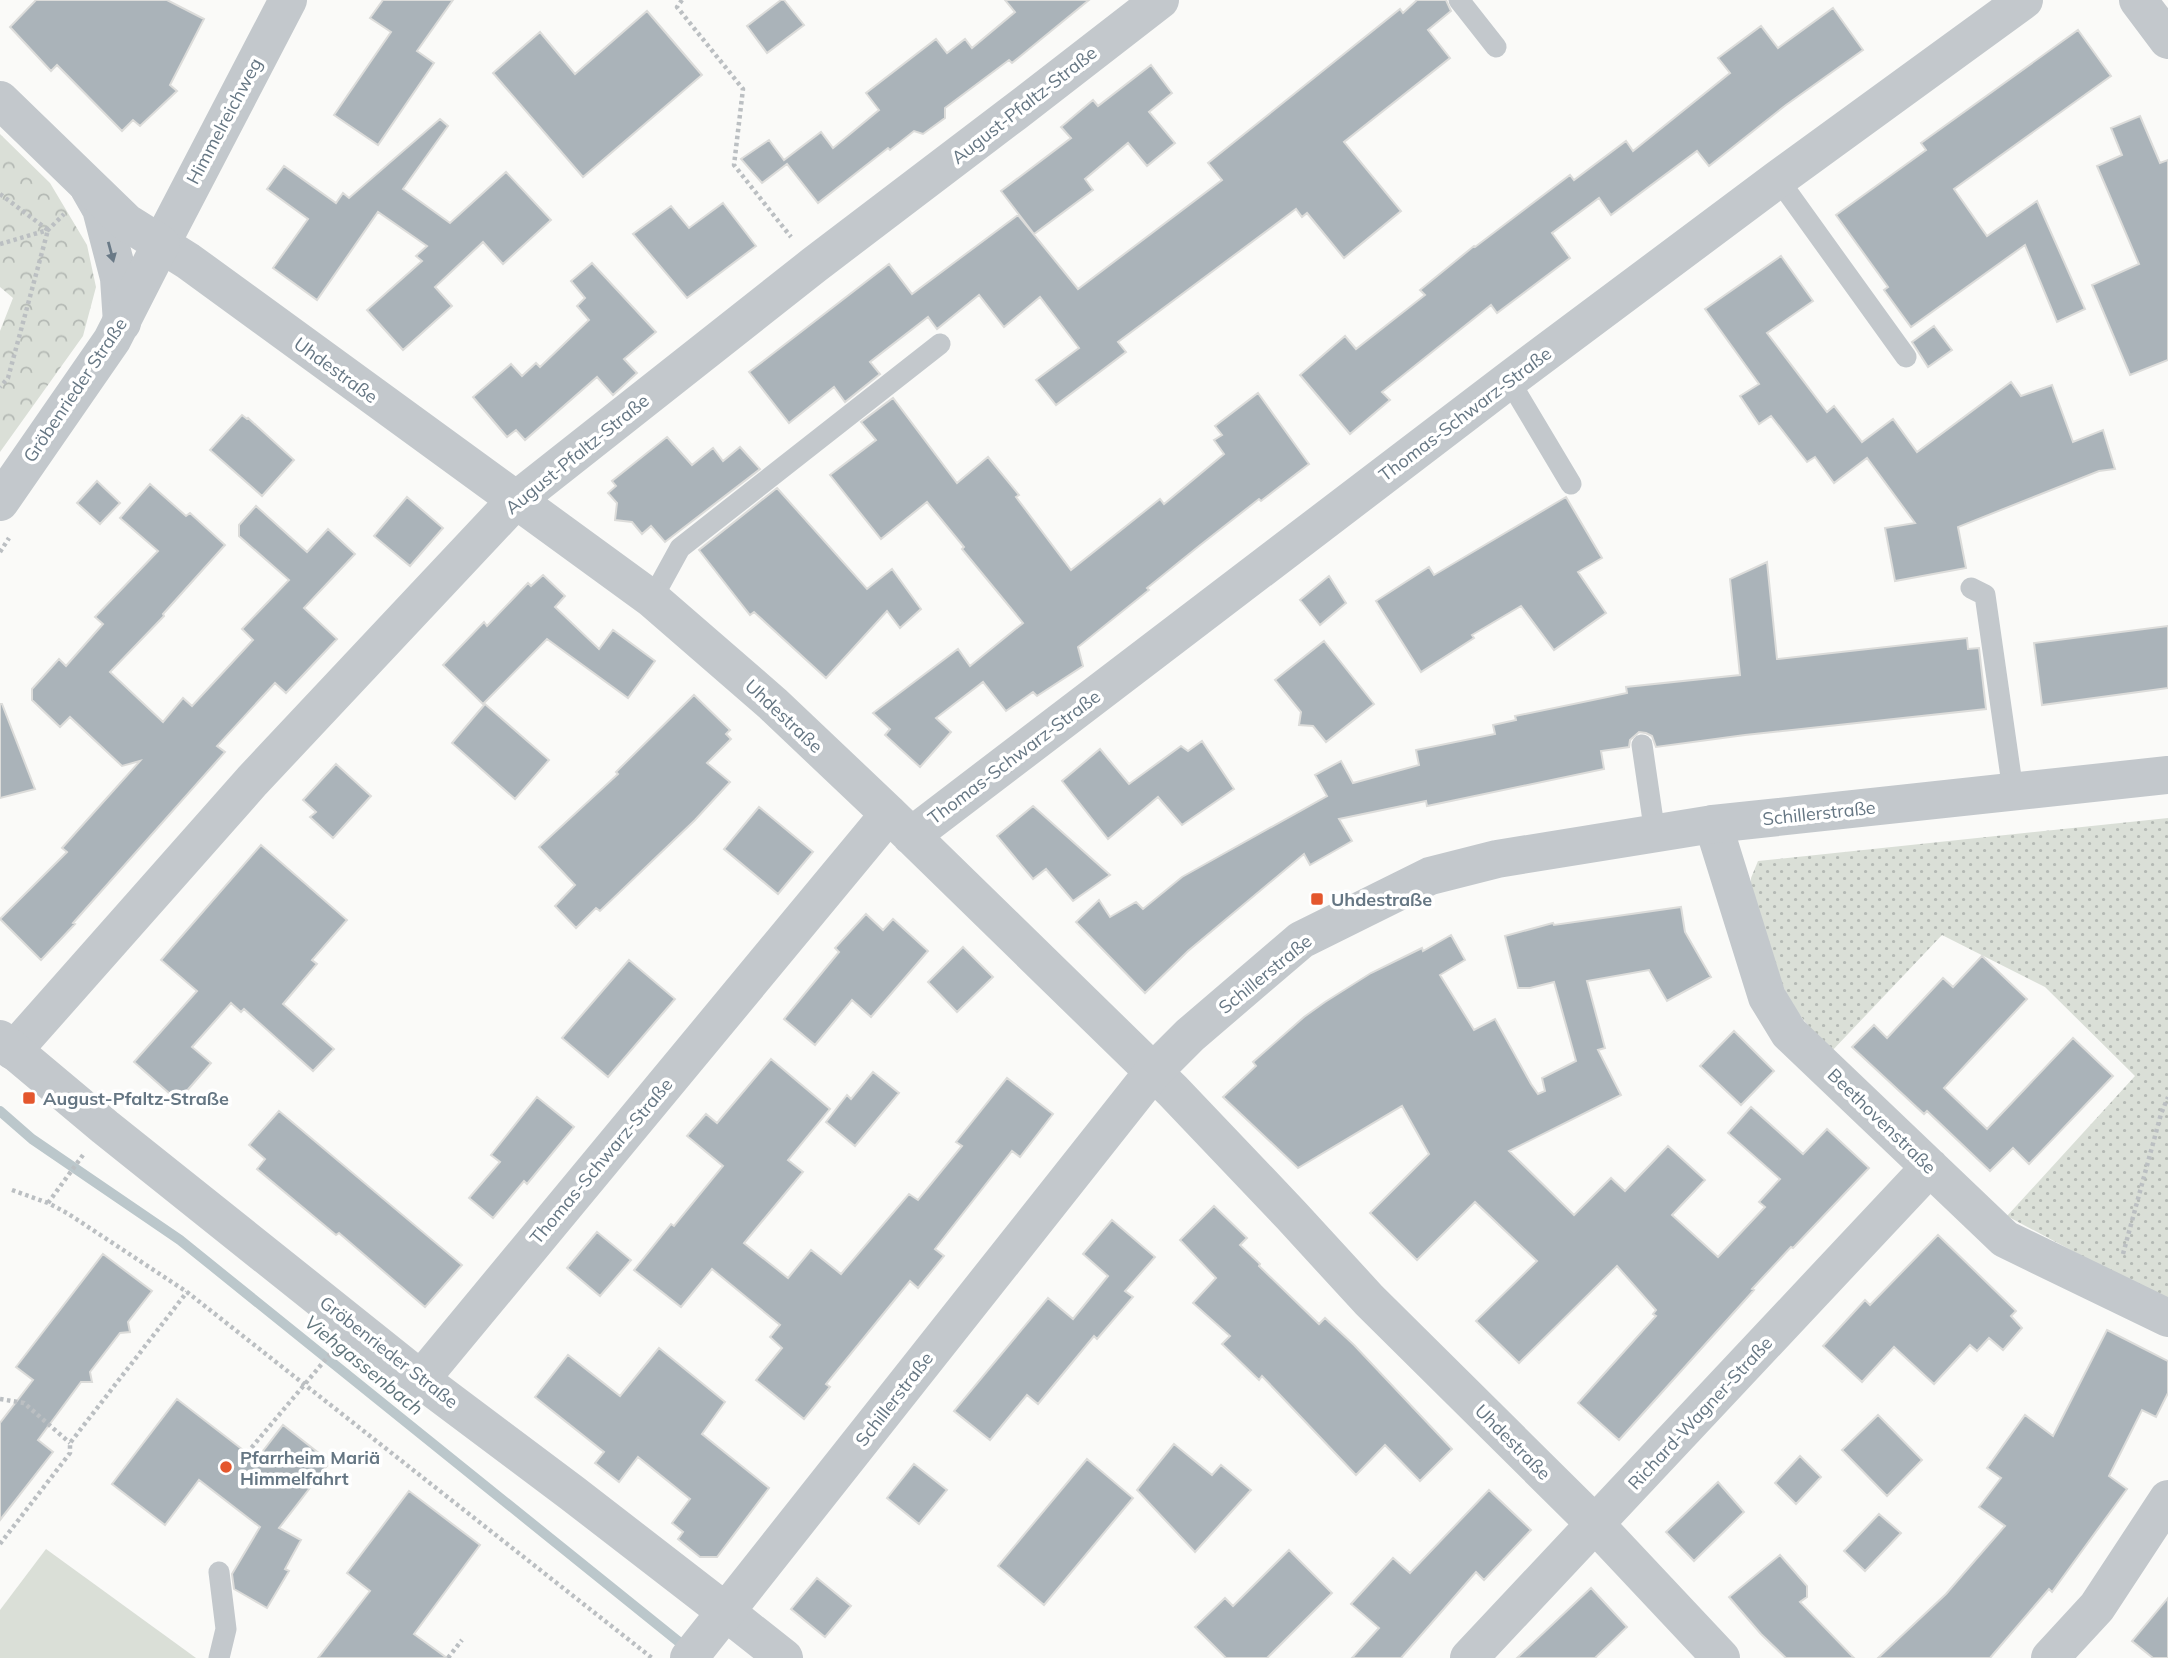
<svg xmlns="http://www.w3.org/2000/svg" width="2168" height="1658" font-family="Mulish,sans-serif">
<defs>
<pattern id="forest-crowns" width="20" height="18" patternUnits="userSpaceOnUse" patternTransform="scale(1.75)"><rect width="20" height="18" fill="#dadfd7"/><path d="M2 6a3 3 0 1 1 6 0M12 15a3 3 0 1 1 6 0" fill="none" stroke="#b4b9b4"/></pattern>
<pattern id="park-dots" width="8" height="8" patternUnits="userSpaceOnUse" patternTransform="scale(1.75)"><rect width="8" height="8" fill="#dadfd7"/><path d="M2 2h.1M6 6h.1" fill="none" stroke="#b4b9b4" stroke-width="1.8" stroke-linecap="round"/></pattern>
</defs>
<rect width="100%" height="100%" fill="#fafaf8"/>
<!-- forest -->
<path fill="url(#forest-crowns)" d="M0 134 50 183 87 245 96 287 83 336 0 452V331L13 298 0 287Z"/>
<!-- park -->
<path fill="url(#park-dots)" d="M2168 818V1302L2007 1216 2135 1076 2045 987 1942 935 1830 1053 1791 1004 1776 970 1751 895V878L1758 861Z"/>
<!-- pitch -->
<path fill="#dadfd7" d="M46 1549 196 1658H0V1610Z"/>
<g fill="none" stroke-linecap="round" stroke-linejoin="round">
<!-- stream -->
<path stroke="#bbc7cb" stroke-width="10" d="M0 1111 32 1139 180 1240 689 1650"/>
</g>
<!-- building -->
<path fill="#aab3b9" stroke="#dcdcda" stroke-width="2" d="M36 0H167L204 19 170 85 177 91 140 126 133 120 122 131 57 65 51 71 10 27Z
M383 0H453L417 51 434 63 378 145 334 115 391 32 370 18Z
M781 0H784L804 25 767 53 747 26Z
M1005 0H1089L1012 63 1009 60 945 108V118L923 134 914 131 890 150 888 148 818 203 787 164 762 183 741 159 769 140 784 160 821 132 833 148 879 110 866 93 936 39 947 53 965 39 972 48 1015 12Z
M1417 0H1446L1451 11 1428 30 1450 58 1344 142 1401 211 1344 258 1307 213 1302 217 1296 209 1118 342 1126 352 1056 405 1036 380 1079 348 1040 297 1004 327 979 295 937 329 928 317 870 362 880 374 845 402 834 387 789 423 749 372 889 264 912 294 1018 215 1078 289 1222 180 1208 163 1400 9 1403 13Z
M1833 8 1863 50 1786 105 1709 166 1697 151 1611 215 1599 198 1552 233 1570 258 1497 313 1491 305 1382 392 1390 400 1350 434 1300 375 1345 336 1356 349 1425 295 1420 290 1474 246 1475 247 1570 175 1574 180 1626 141 1633 151 1730 73 1718 58 1761 26 1778 48Z
M647 11 702 75 583 177 493 73 540 32 575 74Z
M2078 30 2111 76 1954 189 1987 236 2037 201 2085 309 2057 322 2025 245 1911 327 1884 290 1888 287 1836 215 1926 150 1921 143Z
M1151 65 1172 93 1149 112 1175 143 1147 166 1128 143 1085 179 1093 190 1034 234 1001 191 1071 138 1061 127 1093 100 1098 106Z
M2140 116 2160 163 2168 160V360L2130 375 2092 285 2139 264 2097 166 2122 155 2111 128Z
M440 119 448 126 403 189 450 223 506 172 551 220 503 264 483 242 435 287 452 306 403 350 367 310 422 261 416 256 427 246 378 212 317 300 273 268 308 219 267 189 284 166 336 203 343 193 349 198Z
M723 203 756 246 687 298 633 234 671 206 689 228Z
M1781 256 1813 301 1767 333 1827 412 1834 406 1862 442 1893 419 1917 452 2011 382 2021 396 2052 385 2073 442 2103 430 2115 469 2099 471 1958 527 1966 568 1895 581 1885 528 1915 523 1867 458 1834 483 1815 457 1807 462 1771 416 1759 424 1740 396 1759 384 1705 309Z
M592 263 656 332 624 359 637 373 613 395 597 377 525 440 516 430 507 437 473 397 511 364 522 376 536 363 540 367 589 320 577 306 585 298 571 281Z
M1934 326 1952 350 1928 367 1912 342Z
M1258 393 1309 464 1261 501 1259 499 1199 546 1147 588 1149 590 1078 647 1083 666 1037 696 1033 692 1006 711 983 682 936 718 951 732 920 767 885 735 890 729 873 713 958 649 970 666 1023 623 962 549 964 547 927 502 881 539 830 475 876 440 861 422 893 398 957 483 988 457 1019 495 1016 497 1071 570 1160 499 1164 504 1224 454 1214 440 1222 435 1215 426Z
M242 415 247 419 248 418 294 460 262 496 210 450Z
M667 437 692 465 713 448 723 461 740 447 760 469 665 542 651 526 642 534 632 522 615 520 617 503 608 493 616 486 612 481Z
M97 481 120 503 100 524 77 503Z
M150 484 186 516 190 513 225 545 163 614 164 616 110 672 163 722 183 698 192 706 253 640 242 629 289 580 239 536V525L256 506 307 552 328 529 355 554 304 608 337 639 286 693 275 683 217 746 225 752 73 923 75 924 41 960 0 919 67 852 62 848 140 761 122 766 70 717 60 727 32 700V689L59 659 66 666 103 624 95 617 158 551 120 518Z
M777 488 867 589 892 569 921 609 900 628 887 611 826 678 754 612 750 615 699 550Z
M407 497 443 528 410 566 374 536Z
M1566 497 1602 558 1578 572 1606 613 1554 650 1521 606 1472 635 1474 638 1421 672 1376 601 1429 567 1434 575Z
M1767 562 1777 659 1967 638 1968 649 1979 648 1986 709 1745 735 1656 747 1652 736 1646 733 1639 732 1630 740 1629 747 1601 751 1604 769 1427 806 1426 801 1339 819 1352 841 1310 865 1304 854 1188 951 1145 993 1076 922 1099 900 1110 917 1136 902 1143 909 1182 877 1327 796 1315 775 1341 761 1353 783 1419 765 1416 750 1495 734 1493 725 1516 720 1515 716 1627 693 1626 687 1740 675 1730 579Z
M543 575 565 596 555 607 599 649 613 630 655 661 628 698 547 639 483 704 443 665 484 622 487 626 528 583 531 586Z
M1329 576 1346 603 1320 625 1300 600Z
M2168 626V688L2042 705 2034 643Z
M1324 641 1374 704 1326 742 1313 726 1299 725 1301 712 1275 680Z
M694 695 730 730 726 734 731 739 707 763 730 782 695 820 600 911 596 908 576 928 555 906 575 885 539 847 618 774 616 772Z
M0 704H2L35 789 0 798Z
M485 704 549 760 515 799 452 743Z
M1202 741 1234 789 1182 825 1158 797 1108 839 1062 781 1100 749 1129 784 1181 746 1188 751Z
M336 764 371 796 333 838 310 817 316 812 303 800Z
M1033 806 1110 875 1073 901 1046 869 1033 879 997 836Z
M759 807 813 852 778 894 724 849Z
M261 845 347 920 312 960 317 964 283 1004 334 1049 313 1071 244 1009 241 1012 231 1003 192 1047 211 1063 178 1101 134 1062 197 991 161 960Z
M1681 907 1685 932 1711 977 1667 1001 1649 970 1587 981 1605 1048 1598 1050 1621 1095 1509 1151 1574 1215 1611 1178 1625 1191 1668 1146 1705 1180 1672 1215 1718 1257 1765 1207 1759 1202 1780 1179 1728 1133 1751 1107 1803 1154 1827 1129 1869 1168 1793 1248 1791 1247 1752 1289 1754 1290 1619 1440 1578 1403 1656 1316 1653 1314 1656 1310 1617 1266 1519 1363 1476 1321 1537 1261 1475 1202 1417 1260 1370 1213 1429 1154 1402 1106 1298 1168 1223 1097 1256 1066 1253 1062 1304 1017 1325 1002 1371 973 1422 948 1423 951 1451 935 1465 960 1440 975 1474 1030 1495 1019 1531 1084 1538 1094 1545 1091 1542 1078 1576 1061 1554 982 1530 988H1518L1505 936 1553 923 1554 925Z
M866 914 883 930 893 919 928 951 871 1017 852 1000 815 1045 784 1019 839 952 835 948Z
M963 947 993 977 957 1012 928 982Z
M1982 956 2027 999 1944 1088 1987 1129 2073 1038 2113 1076 2029 1164 2013 1148 1990 1171 1927 1111 1924 1114 1852 1047 1874 1025 1887 1038 1943 978 1953 987Z
M629 960 675 999 608 1077 562 1038Z
M1734 1031 1774 1071 1741 1105 1700 1066Z
M771 1059 830 1109 788 1160 803 1172 744 1243 788 1278 811 1250 841 1274 909 1194 918 1200 962 1146 956 1142 1007 1078 1053 1114 1020 1157 1012 1151 935 1249 944 1256 918 1288 910 1281 826 1384 830 1387 804 1419 756 1380 782 1348 770 1337 780 1325 712 1269 681 1307 634 1270 671 1224 674 1226 723 1166 687 1136 706 1114 717 1123Z
M873 1072 899 1093 855 1146 826 1122 847 1095 851 1099Z
M537 1097 574 1127 527 1184 524 1181 493 1218 469 1198 500 1162 491 1155Z
M279 1111 462 1265 425 1307 339 1233 336 1235 257 1169 265 1159 249 1145Z
M1214 1206 1247 1238 1240 1245 1260 1264 1259 1266 1319 1324 1325 1318 1354 1345 1452 1449 1420 1481 1385 1445 1356 1475 1262 1376 1259 1380 1222 1344 1230 1336 1193 1303 1216 1278 1180 1240Z
M1112 1220 1155 1257 1125 1291 1133 1297 1097 1339 1094 1336 1038 1404 1027 1395 990 1440 954 1411 1048 1298 1073 1319 1108 1276 1083 1254Z
M597 1232 631 1260 600 1296 567 1268Z
M1938 1235 2016 1311 2011 1316 2022 1328 2003 1350 1989 1338 1977 1351 1970 1345 1934 1384 1894 1347 1862 1382 1823 1346 1865 1300 1870 1305Z
M103 1254 152 1291 128 1322 130 1332 120 1333 90 1372 92 1382H81L38 1440 53 1452 0 1520V1423L33 1380 16 1367Z
M2107 1330 2168 1361V1393L2156 1417 2142 1410 2109 1476 2127 1489 2052 1592 2049 1589 1990 1658H1878L1946 1594 2005 1526 1979 1507 2001 1478 1987 1468 2025 1415 2053 1436Z
M659 1348 725 1402 702 1434 769 1488 717 1557H700L678 1539 683 1532 672 1523 690 1499 638 1457 619 1482 595 1463 604 1452 535 1397 568 1355 620 1396Z
M177 1399 256 1460 283 1425 330 1462 279 1528 301 1540 285 1569 289 1571 267 1608 234 1589 232 1574 260 1527 199 1480 165 1525 112 1484Z
M1878 1415 1922 1460 1887 1496 1842 1450Z
M1174 1444 1212 1475 1221 1465 1251 1490 1195 1552 1137 1490Z
M1800 1456 1821 1477 1796 1504 1775 1483Z
M1087 1459 1133 1498 1044 1605 998 1566Z
M914 1464 947 1490 919 1524 887 1498Z
M1718 1482 1744 1512 1694 1561 1666 1532Z
M1489 1490 1531 1530 1484 1580 1476 1572 1401 1658H1352L1379 1628 1351 1604 1393 1558 1410 1573Z
M409 1491 480 1545 414 1634 447 1658H318L370 1591 347 1573Z
M1879 1514 1901 1533 1865 1571 1844 1551Z
M1289 1550 1332 1593 1267 1658H1226L1195 1627 1225 1598 1233 1606Z
M1780 1555 1807 1586V1597L1800 1602 1854 1658H1786L1761 1634 1729 1597Z
M817 1578 851 1606 825 1637 791 1609Z
M1591 1588 1627 1627 1595 1658H1517Z
M2168 1598V1658H2153L2132 1641Z"/>
<g fill="none" stroke-linecap="round" stroke-linejoin="round">
<!-- path -->
<path stroke="#bbbfc2" stroke-width="4.5" stroke-dasharray="3.5 3.5" stroke-linecap="butt" d="M682 0 677 7 743 89 734 165 791 237
M0 194 48 230 8 378 0 387
M0 244 48 230 64 214
M0 552 9 538
M12 1190 48 1203 67 1213 187 1292 652 1658
M48 1203 83 1155
M2123 1254 2161 1114 2168 1097
M0 1399 24 1403 70 1443
M247 1453 331 1353
M0 1544 70 1453V1443L187 1292
M448 1658 462 1640"/>
<!-- service -->
<path stroke="#c3c8cc" stroke-width="21" d="M1459 0 1496 47
M1778 179 1906 357
M1509 380 1571 484
M1971 588 1985 595 2013 791
M652 599 680 548 940 344
M1642 745 1655 834
M219 1572 226 1629 219 1658"/>
<!-- minor -->
<path stroke="#c3c8cc" stroke-width="38" d="M288 0 161 244 188 261 652 599 773 704 889 814 1173 1091 1291 1215 1369 1300 1595 1524 1721 1658
M2138 0 2168 40
M89 188 101 209 119 278 122 323
M1713 824 1767 997 1789 1033 2005 1239 2168 1318
M911 836 1509 380 1778 179 2024 0
M13 1051 252 781 515 501 814 265 1014 113 1160 0
M421 1379 889 814
M726 1612 784 1658
M1469 1658 1930 1167
M2050 1658 2097 1607 2168 1499"/>
<!-- tertiary -->
<path stroke="#c3c8cc" stroke-width="38" d="M0 100 126 222 161 244 112 340 0 502
M0 1039 105 1127 428 1385 572 1493 726 1612
M689 1658 1153 1072 1190 1035 1301 940 1430 876 1497 859 1713 824 2168 775"/>
</g>
<!-- one-way arrows -->
<defs><path id="oneway-solid" d="M-6-.8H1V-3.2L6.5 0L1 3.2V.8H-6Z" transform="scale(1.75)"/></defs>
<use fill="#6a7a87" href="#oneway-solid" transform="translate(111 252) rotate(75)"/>
<!-- markers -->
<g fill="#e4572e" stroke="#fff" stroke-width="2.5">
<rect x="1310" y="892" width="14" height="14" rx="3.5"/>
<rect x="22" y="1091" width="14" height="14" rx="3.5"/>
<circle cx="226" cy="1467" r="7"/>
</g>
<g text-anchor="middle" dominant-baseline="central" stroke-width="7" stroke-linejoin="round" paint-order="stroke">
<!-- street labels -->
<g font-size="18" fill="#657683" stroke="#fff">
<text transform="translate(1024 105) rotate(-38)">August-Pfaltz-Straße</text>
<text transform="translate(224 121) rotate(-62)">Himmelreichweg</text>
<text transform="translate(336 370) rotate(36)">Uhdestraße</text>
<text transform="translate(75 390) rotate(-56)">Gröbenrieder Straße</text>
<text transform="translate(1465 414) rotate(-37)">Thomas-Schwarz-Straße</text>
<text transform="translate(577 454) rotate(-39)">August-Pfaltz-Straße</text>
<text transform="translate(784 716) rotate(43)">Uhdestraße</text>
<text transform="translate(1014 757) rotate(-37)">Thomas-Schwarz-Straße</text>
<text transform="translate(1819 813) rotate(-6)">Schillerstraße</text>
<text transform="translate(1265 974) rotate(-39)">Schillerstraße</text>
<text transform="translate(1882 1121) rotate(44)">Beethovenstraße</text>
<text transform="translate(601 1161) rotate(-50)">Thomas-Schwarz-Straße</text>
<text transform="translate(389 1352) rotate(38)">Gröbenrieder Straße</text>
<text transform="translate(894 1399) rotate(-52)">Schillerstraße</text>
<text transform="translate(1700 1413) rotate(-47)">Richard-Wagner-Straße</text>
<text transform="translate(1513 1442) rotate(45)">Uhdestraße</text>
</g>
<!-- poi labels -->
<g font-size="18" font-weight="bold" fill="#657683" stroke="#fff" text-anchor="start">
<text x="1331" y="899">Uhdestraße</text>
<text x="43" y="1098">August-Pfaltz-Straße</text>
<text x="240" y="1457">Pfarrheim Mariä<tspan x="240" dy="21">Himmelfahrt</tspan></text>
</g>
<!-- water labels -->
<g font-size="19" font-style="italic" fill="#60757c" stroke="#fff">
<text transform="translate(364 1365) rotate(39)">Viehgassenbach</text>
</g>
</g>
</svg>
